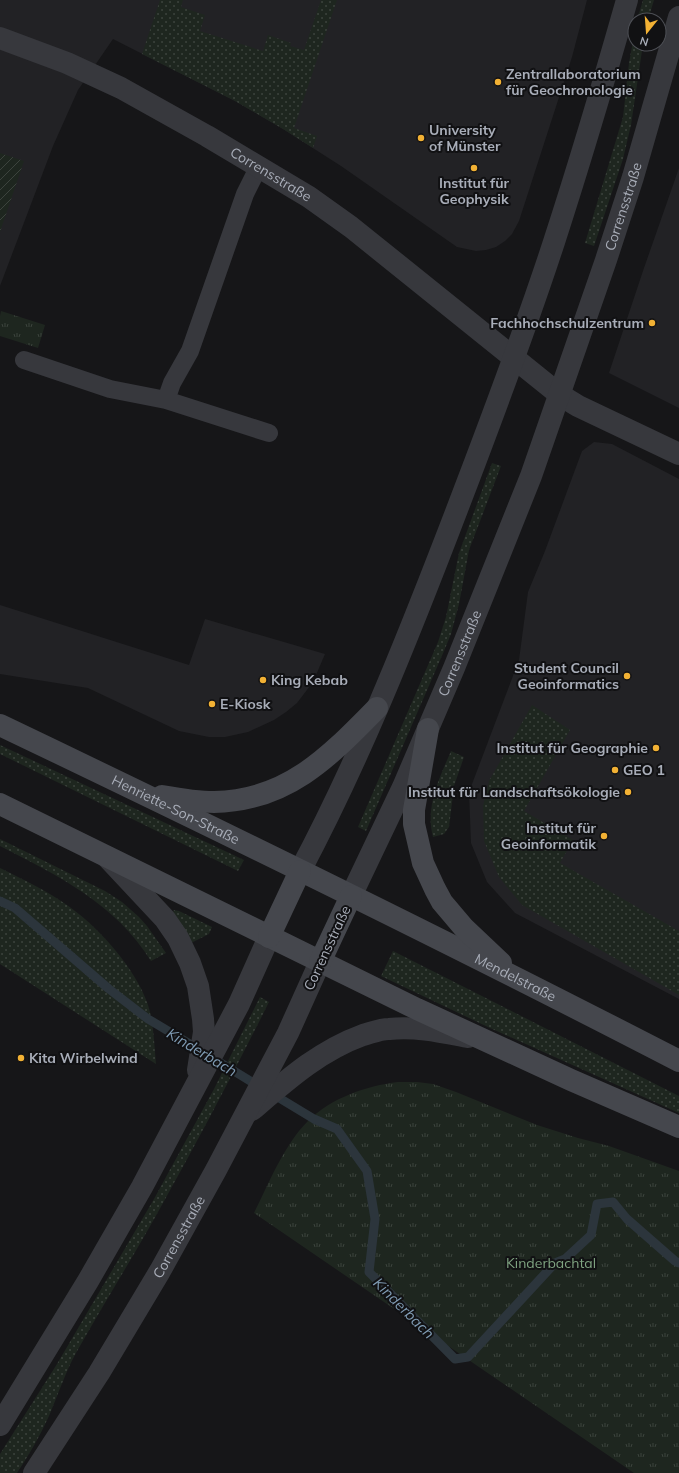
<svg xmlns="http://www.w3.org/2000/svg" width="679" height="1473" font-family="Mulish,sans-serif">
<defs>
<pattern id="grass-dots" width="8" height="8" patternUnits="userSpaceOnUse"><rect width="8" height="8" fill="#1e261f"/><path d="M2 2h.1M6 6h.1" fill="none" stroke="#3c433d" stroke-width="1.8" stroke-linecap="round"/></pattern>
<pattern id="park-tufts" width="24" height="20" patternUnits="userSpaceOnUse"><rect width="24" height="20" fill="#1e261f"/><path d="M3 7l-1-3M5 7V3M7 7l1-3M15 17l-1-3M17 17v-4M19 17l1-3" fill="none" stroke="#3c433d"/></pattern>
<pattern id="garden-furrows" width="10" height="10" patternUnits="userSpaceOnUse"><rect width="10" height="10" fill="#1e261f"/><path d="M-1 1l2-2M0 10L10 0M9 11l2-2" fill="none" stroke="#3c433d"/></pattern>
</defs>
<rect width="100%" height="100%" fill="#161618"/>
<!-- built -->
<path fill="#222225" d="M0 0H587L572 57 519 221 512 234 505 241 496 247 486 250 476 251 457 247 341 166 283 129 235 101 113 39 78 90 53 146 0 286Z
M679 168V408L609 373 644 268Z
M594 442 612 444 679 479V999L515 913 487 882 471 843 469 792 519 660 528 592 545 551 582 451Z
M0 605 189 665 205 619 325 654 313 682 297 703 286 712 274 720 248 732 225 737H209L179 731 88 688 0 674Z"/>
<!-- grass -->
<path fill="url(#grass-dots)" d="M160 0H183L181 7 205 15 200 31 263 51 268 35 291 43 290 46 304 50 321 0H337L294 128 317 136 313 148 283 129 235 101 142 54Z
M643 0H654L648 20H637Z
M635 30V44H643L631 125 623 159 594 246 585 243 623 117 629 63Z
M492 463 501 466 469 550 459 604 451 634 444 651 366 831 358 827 438 642 446 617 459 553Z
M532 705 570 730 524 811 573 840 560 863 679 931V995L522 905 499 877 484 841 483 806 489 781Z
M0 745 244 860 238 871 0 754Z
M451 751 464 757 454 786 449 827 444 834 433 837C425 807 439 779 451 751Z
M0 839 105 891 122 902 139 917 147 926 166 953 151 961C116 904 57 875 0 846Z
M0 868C22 879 44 889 64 903 96 924 136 968 148 1005 154 1024 154 1044 156 1064L0 964Z
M174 910 179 911 212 927 209 934 191 943 173 912Z
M393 951 679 1096V1113L490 1028 381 976Z
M260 997 269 1002C235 1070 200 1137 163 1203 135 1254 104 1303 76 1353 65 1373 58 1395 49 1416 40 1436 29 1455 17 1473H0V1454L57 1364 154 1199 214 1089Z"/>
<!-- park -->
<path fill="url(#park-tufts)" d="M1 311 45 325 38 348 0 336V316Z
M398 1082H417L433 1084 456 1092 537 1125 578 1138 609 1146 679 1171V1473H634L254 1213C269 1183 284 1145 308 1121 331 1098 366 1086 398 1082Z"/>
<!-- garden -->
<path fill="url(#garden-furrows)" d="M0 153 24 161 0 232Z"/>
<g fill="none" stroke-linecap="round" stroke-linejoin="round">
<!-- stream -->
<path stroke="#2c353c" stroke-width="9" d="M0 901 15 908 109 989 148 1019 200 1050
M211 1057 260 1087
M271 1093 314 1119 337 1129 367 1171 375 1219 369 1272 455 1359 468 1357 555 1263 565 1259 591 1235 597 1204 613 1202 627 1219 675 1261 679 1263"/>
<!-- service -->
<path stroke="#37383d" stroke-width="18" d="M24 360 110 389 166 400 269 433
M166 400 172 383 190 351 245 194 259 166"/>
<!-- minor -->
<g stroke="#37383d" stroke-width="22">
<path id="s1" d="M0 38 67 63 121 88 207 136 309 197 351 227 560 395 578 406 679 454"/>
<path d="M107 857 165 919 178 938 190 963 198 986 203 1019 204 1032 198 1070"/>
<path d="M300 871C358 762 404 647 448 533 485 437 522 340 554 242 580 162 604 81 627 0"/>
<path id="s2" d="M351 896 403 787 454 668 531 476 606 260 633 177 679 17"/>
<path d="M252 1110C287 1080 319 1051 363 1035 371 1033 380 1029 389 1029 416 1026 442 1032 468 1037"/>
<path d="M0 1425 88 1281 142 1187 239 1004 269 937"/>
<path id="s3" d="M34 1473 99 1373 160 1271 216 1170 288 1033 320 962"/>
</g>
<!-- secondary -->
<g stroke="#45474d" stroke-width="22">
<path id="s4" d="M0 725C228 834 455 945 679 1061"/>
<path d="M428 729 414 810V824L423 863 435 889 442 902 464 928 501 963"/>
<path d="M162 796C179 799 196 802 214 802 287 801 329 757 377 708"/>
<path d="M0 804 417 1009 571 1080 679 1127"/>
<path d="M269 937 300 871"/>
<path d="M320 962 351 896"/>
</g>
</g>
<!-- markers -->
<g fill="#f2b134" stroke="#111113" stroke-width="1.5">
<circle cx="498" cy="82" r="4"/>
<circle cx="421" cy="138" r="4"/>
<circle cx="474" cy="168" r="4"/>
<circle cx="652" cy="323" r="4"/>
<circle cx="627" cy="676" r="4"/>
<circle cx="263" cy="680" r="4"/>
<circle cx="212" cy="704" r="4"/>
<circle cx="656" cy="748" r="4"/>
<circle cx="615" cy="770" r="4"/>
<circle cx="628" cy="792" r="4"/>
<circle cx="604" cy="836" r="4"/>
<circle cx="21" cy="1058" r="4"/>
</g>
<g text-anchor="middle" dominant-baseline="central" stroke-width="4" stroke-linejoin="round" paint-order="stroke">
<!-- poi labels -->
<g font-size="14" font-weight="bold" fill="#a8adb8" stroke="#111113" text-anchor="start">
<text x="506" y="74">Zentrallaboratorium<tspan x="506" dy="16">für Geochronologie</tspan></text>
<text x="429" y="130">University<tspan x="429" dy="16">of Münster</tspan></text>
<text x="474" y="183" text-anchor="middle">Institut für<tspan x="474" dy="16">Geophysik</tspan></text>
<text x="644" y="323" text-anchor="end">Fachhochschulzentrum</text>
<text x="619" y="668" text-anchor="end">Student Council<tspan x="619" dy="16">Geoinformatics</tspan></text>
<text x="271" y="680">King Kebab</text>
<text x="220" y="704">E-Kiosk</text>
<text x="648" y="748" text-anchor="end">Institut für Geographie</text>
<text x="623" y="770">GEO 1</text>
<text x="620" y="792" text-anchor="end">Institut für Landschaftsökologie</text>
<text x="596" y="828" text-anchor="end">Institut für<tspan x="596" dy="16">Geoinformatik</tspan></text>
<text x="29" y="1058">Kita Wirbelwind</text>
</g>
<!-- street labels -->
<g font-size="14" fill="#a8adb8" stroke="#111113">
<text stroke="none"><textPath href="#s1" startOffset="304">Corrensstraße</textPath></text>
<text stroke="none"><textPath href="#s2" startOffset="742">Corrensstraße</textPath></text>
<text stroke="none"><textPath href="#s2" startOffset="266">Corrensstraße</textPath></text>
<text stroke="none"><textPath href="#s4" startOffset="195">Henriette-Son-Straße</textPath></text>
<text transform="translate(327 948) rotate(-65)">Corrensstraße</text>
<text stroke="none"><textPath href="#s4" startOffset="574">Mendelstraße</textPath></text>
<text stroke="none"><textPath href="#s3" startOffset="277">Corrensstraße</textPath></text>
</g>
<!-- park labels -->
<g font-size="14" fill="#7fa381" stroke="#111113">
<text x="551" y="1263">Kinderbachtal</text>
</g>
<!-- water labels -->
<g font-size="15" font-style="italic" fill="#7f9bb3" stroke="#111113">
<text transform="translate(202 1052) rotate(31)">Kinderbach</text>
<text transform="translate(404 1308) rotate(45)">Kinderbach</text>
</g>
</g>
<!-- north arrow -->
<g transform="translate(647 32) rotate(197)"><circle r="19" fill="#111113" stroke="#4d4f55"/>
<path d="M0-3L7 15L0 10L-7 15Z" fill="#f2b134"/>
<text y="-6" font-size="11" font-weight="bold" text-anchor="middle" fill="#a8adb8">N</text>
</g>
</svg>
